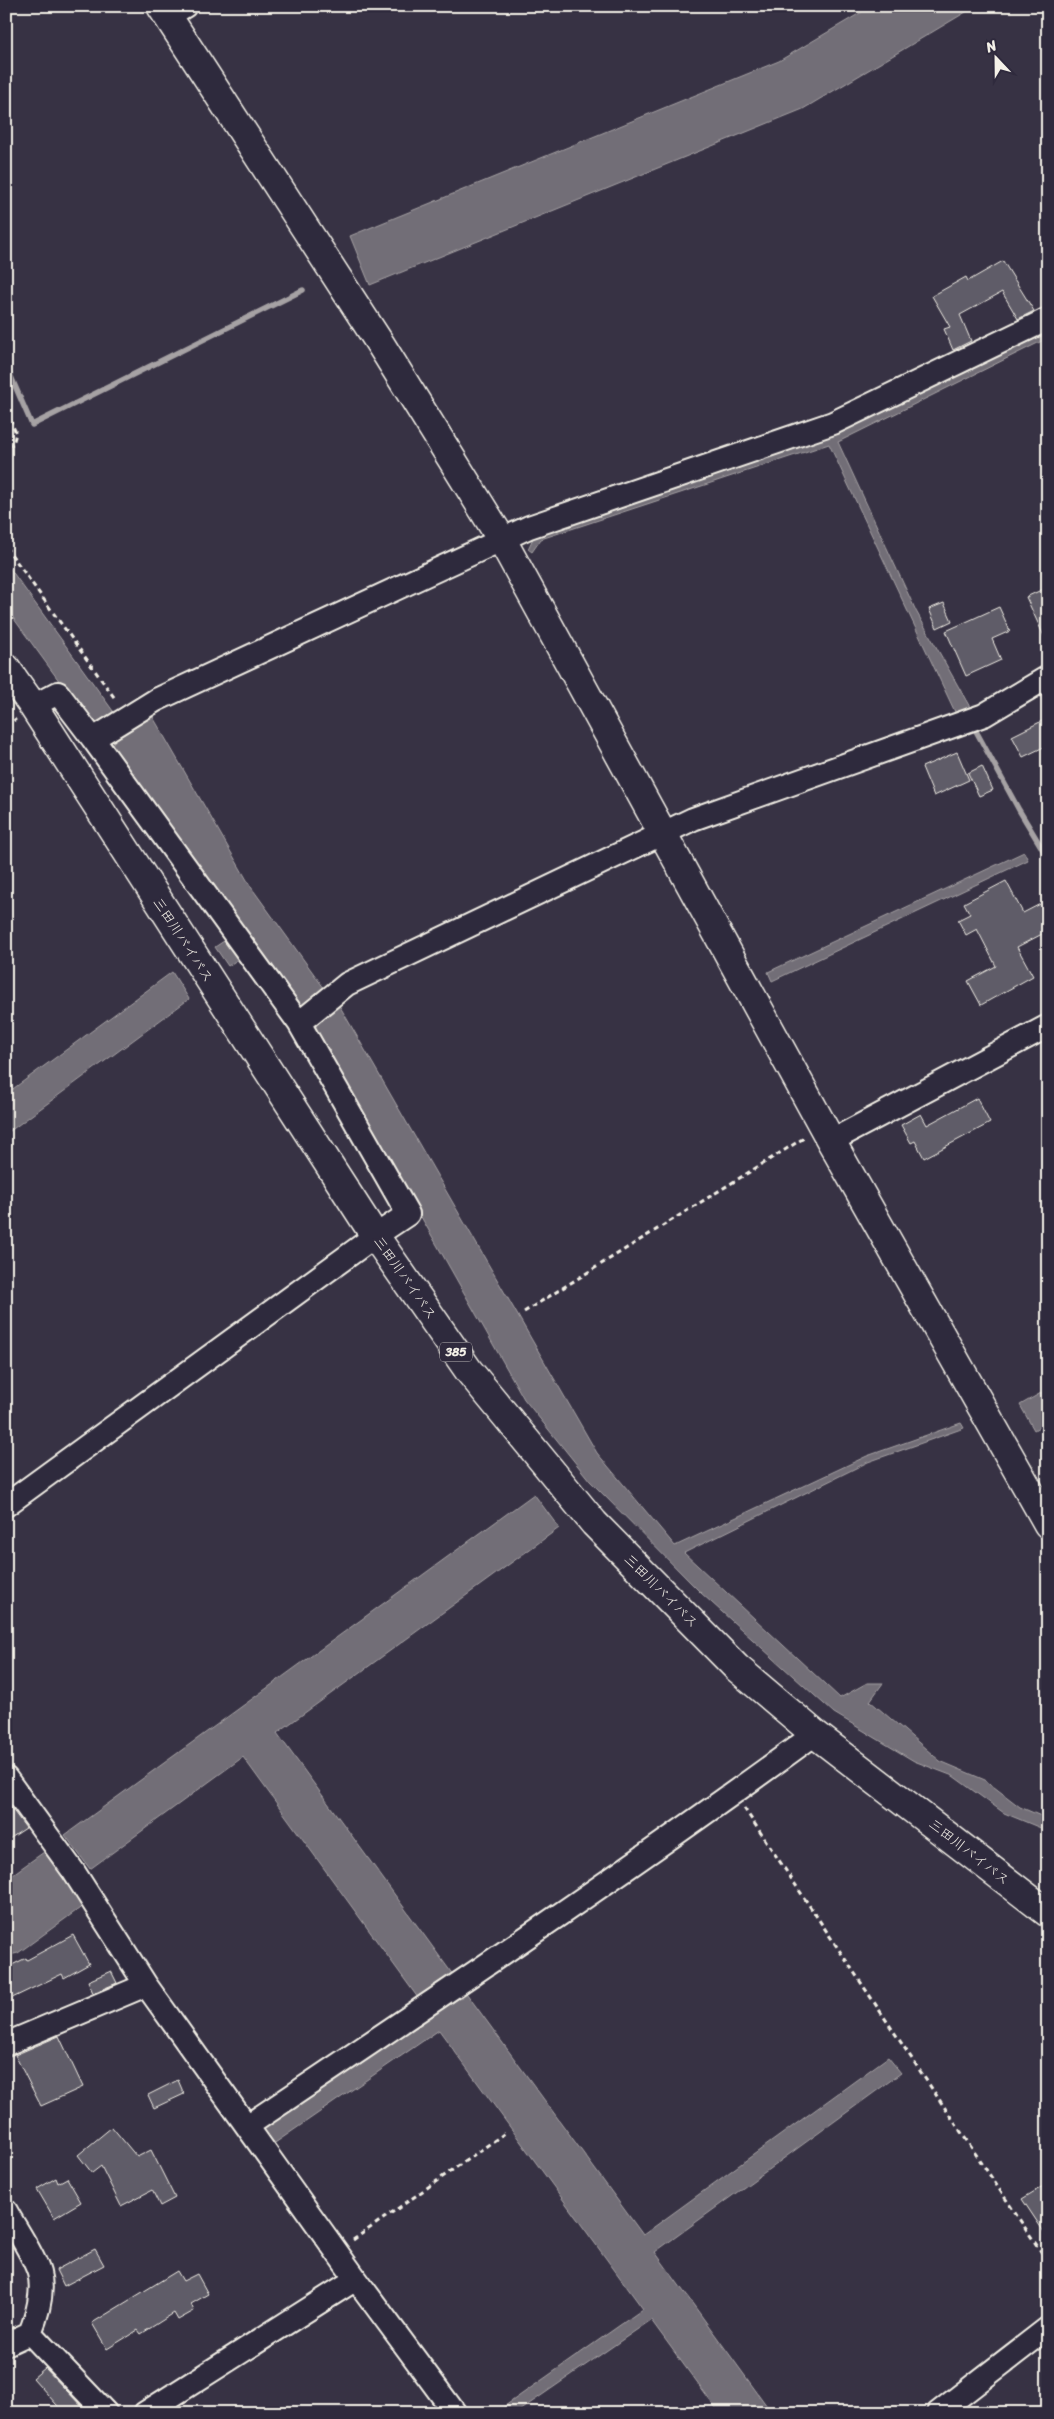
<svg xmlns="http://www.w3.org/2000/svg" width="1054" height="2419" font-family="Sriracha,'Klee One',sans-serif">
<rect width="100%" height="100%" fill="#373244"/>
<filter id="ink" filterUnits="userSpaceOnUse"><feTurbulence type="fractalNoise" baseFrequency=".02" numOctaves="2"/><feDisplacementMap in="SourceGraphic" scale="10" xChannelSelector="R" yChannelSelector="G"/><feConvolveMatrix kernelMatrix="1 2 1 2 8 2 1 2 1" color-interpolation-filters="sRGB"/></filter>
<g filter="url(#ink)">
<!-- water -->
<path fill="#726e77" stroke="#a6a2a4" d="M872 6H976L803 109 370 285 350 236 779 61Z
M1048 329V338L838 442 916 611 971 709 956 714 829 444 541 539 532 552 528 549 535 534Z
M6 563 113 711 107 723 92 726 6 608Z
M153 717 251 887 324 988 310 1002 301 1005 110 747 118 736Z
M1024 852 1028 860 772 981 768 972Z
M230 937 243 956 228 966 215 947Z
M172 972 189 999 6 1134V1094Z
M339 1005 597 1453 675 1546 867 1456 961 1423 964 1428 868 1462 684 1553 840 1698 867 1683H883L870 1701 940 1761 985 1780 1020 1807 1048 1819V1831L1004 1813 953 1776 914 1761 834 1713 701 1593 590 1481 524 1399 315 1029 321 1016Z
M1048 1389V1422L1034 1430 1020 1405Z
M534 1494 559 1528 277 1733 456 1979 421 2002 243 1757 90 1869 65 1835Z
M44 1852 83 1906 18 1953 6 1956V1879Z
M464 1990 643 2235 888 2057 901 2073 655 2252 772 2413H719L651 2320 516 2413H495L643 2309 439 2030 272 2145 261 2130Z"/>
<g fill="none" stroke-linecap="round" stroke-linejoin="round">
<!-- stream -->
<path stroke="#a6a2a4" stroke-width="5.5" d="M6 365 32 425 303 290
M976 731 1019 810 1048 858"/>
</g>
<!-- building -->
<path fill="#5f5c67" stroke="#f4f1e8" d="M1003 261 1034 311 1018 319 1002 292 960 315 971 341 953 350 944 329 950 327 932 296 966 277 968 281Z
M1048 587V645L1026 597Z
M944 603 952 621 937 628 929 609Z
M999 607 1010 631 992 639 1001 660 966 676 946 631Z
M1048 718V745L1023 757 1012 736Z
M957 752 969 780 934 796 922 767Z
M982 766 993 790 979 796 968 773Z
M1006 881 1023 913 1048 900V931L1017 947 1033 976 981 1005 968 981 996 966 977 929 966 935 958 920 970 914 964 903Z
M977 1098 990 1123 924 1158 915 1141 911 1143 901 1125 921 1114 927 1125Z
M6 1801 26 1828 6 1841Z
M73 1935 89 1964 64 1978 62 1974 6 2001V1968L26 1958 27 1960Z
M111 1971 117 1983 93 1993 88 1981Z
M59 2036 83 2087 41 2106 15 2055Z
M178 2080 184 2094 154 2108 148 2095Z
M112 2127 137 2157 151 2150 175 2198 160 2206 152 2190 121 2206 101 2166 92 2173 78 2155Z
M56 2178 58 2183 67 2178 81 2202 54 2218 37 2189Z
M1048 2183V2238L1022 2199Z
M95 2249 104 2265 64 2286 56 2270Z
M177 2271 183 2281 197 2274 208 2294 191 2304 194 2311 178 2320 174 2313 141 2334 138 2330 107 2349 92 2323Z
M45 2368 88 2413H64L33 2378Z"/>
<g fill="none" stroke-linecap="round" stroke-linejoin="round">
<defs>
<path id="minor" d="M168 16 185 6
M33 706 58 693 93 739 156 700 529 527 833 423 1048 319
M93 739 299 1023
M831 1141 1048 1026
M6 1505 375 1236 408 1214 299 1023 347 984 693 819 984 715 1048 677
M6 1778 74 1872 146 1985 356 2279 455 2413
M6 2044 146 1985
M247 2126C438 1998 629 1870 815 1734
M6 2211C15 2228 34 2255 39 2273 44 2291 37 2316 30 2333L6 2344
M30 2333 106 2413
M145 2413 356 2279
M938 2413 1048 2328"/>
<path id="tertiary" d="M161 6 381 345 502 540 831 1141 1048 1524"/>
<path id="trunk" d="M6 668 33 706 375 1236 469 1371 594 1523 737 1668 815 1734 1048 1913"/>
</defs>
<!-- minor casing -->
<use href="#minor" stroke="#f4f1e8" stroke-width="26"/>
<!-- tertiary casing -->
<use href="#tertiary" stroke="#f4f1e8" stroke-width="31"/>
<!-- trunk casing -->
<use href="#trunk" stroke="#f4f1e8" stroke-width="31"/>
<!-- path -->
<path stroke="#f4f1e8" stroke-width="3" stroke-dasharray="5 4" stroke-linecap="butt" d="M6 411 16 433 13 444 6 447
M6 547 116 700
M6 726 16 719
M524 1312 804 1138
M744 1808 1048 2262
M353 2240 505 2133"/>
<!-- minor -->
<use href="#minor" stroke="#2f2a3d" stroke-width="22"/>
<!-- tertiary -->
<use href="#tertiary" stroke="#2f2a3d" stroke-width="28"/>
<!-- trunk -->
<use href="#trunk" stroke="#2f2a3d" stroke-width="28"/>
</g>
</g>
<g text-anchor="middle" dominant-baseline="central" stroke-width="5" stroke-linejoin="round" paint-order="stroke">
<!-- shield labels -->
<rect fill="#2f2a3d" stroke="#b9b5b5" stroke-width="1" x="440" y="1342.5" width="32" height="19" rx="4"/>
<g font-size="12" font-weight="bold" fill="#f4f1e8">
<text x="456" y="1352">385</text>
</g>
<!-- street labels -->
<g font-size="14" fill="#f4f1e8" stroke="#2f2a3d">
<text transform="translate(183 940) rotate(57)">三田川バイパス</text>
<text transform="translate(405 1278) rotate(55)">三田川バイパス</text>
<text transform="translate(661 1591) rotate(45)">三田川バイパス</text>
<text transform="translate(969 1852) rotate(38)">三田川バイパス</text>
</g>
</g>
<!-- margin -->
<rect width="1054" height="2419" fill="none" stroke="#2f2a3d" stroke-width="25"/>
<rect x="12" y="12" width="1029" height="2394" fill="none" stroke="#f4f1e8" stroke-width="2" filter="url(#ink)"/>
<!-- north arrow -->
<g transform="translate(996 58) rotate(338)" stroke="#2f2a3d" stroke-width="4" paint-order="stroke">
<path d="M0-4L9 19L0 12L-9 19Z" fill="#f4f1e8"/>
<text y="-8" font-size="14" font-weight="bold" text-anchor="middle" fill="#f4f1e8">N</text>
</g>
</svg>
